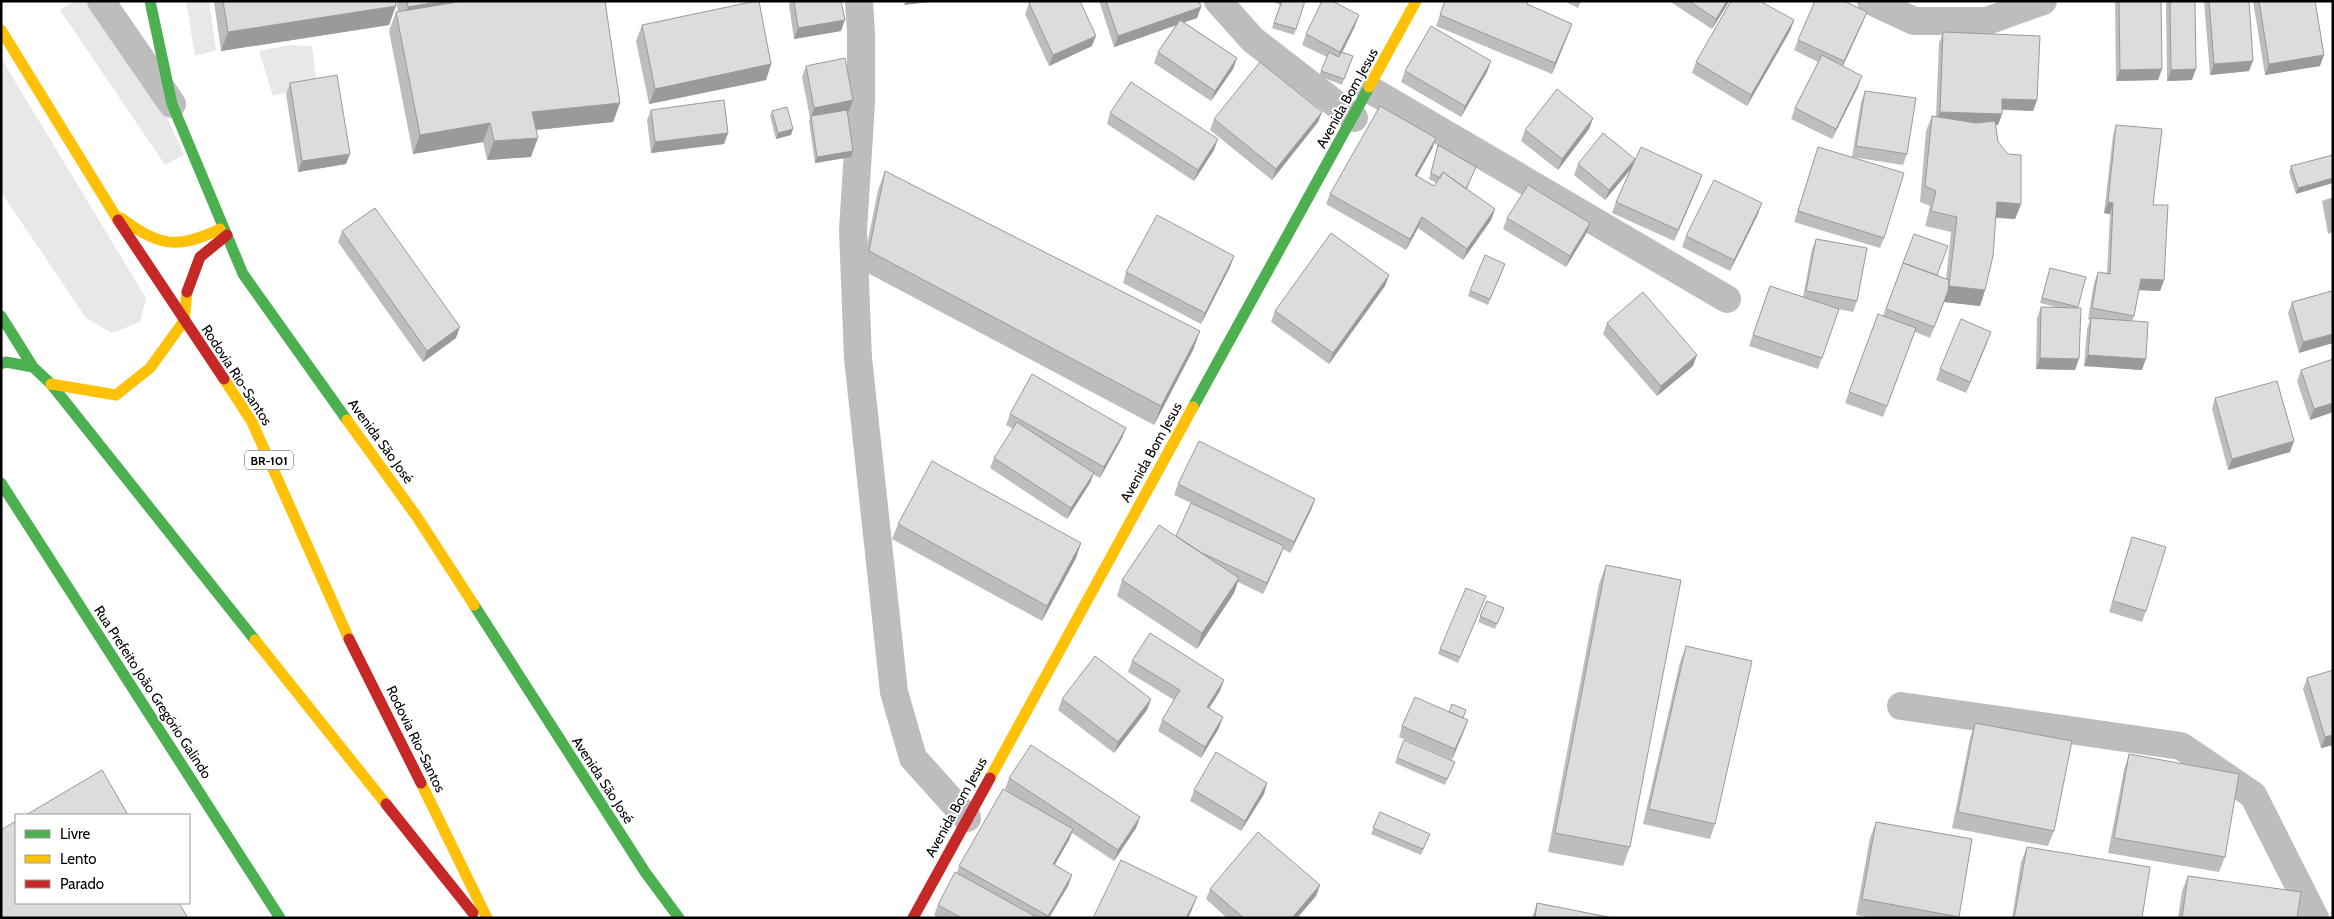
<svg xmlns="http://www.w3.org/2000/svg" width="2334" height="919" font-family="Cabin,sans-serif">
<rect width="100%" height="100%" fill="#fff"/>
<!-- green -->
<path fill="#e8e8e8" d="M74 1H93L154 89 184 155 165 165 60 10Z
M186 1H209L216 50 195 56Z
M290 45 312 46 317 84 273 96 259 51Z
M1 58 146 298 140 322 112 333 86 318 1 192Z"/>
<!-- water -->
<path fill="#bababa" d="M2333 197V232L2328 234 2322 201Z"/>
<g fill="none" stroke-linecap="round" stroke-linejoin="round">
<!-- street -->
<path stroke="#bdbdbd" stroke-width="28" d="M101 1 172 104
M859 1 861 33V103L853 230 858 358 894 692 913 758 967 818
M1218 1 1253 40 1354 118
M1871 1 1914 21H1987L2043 1
M1369 89 1727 299
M1901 706 2181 746 2253 795 2315 918"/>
<!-- fast -->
<path stroke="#4caf50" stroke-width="11" d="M150 1 172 104 243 274 347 420
M1 316 33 367 51 384 255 640
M1 364 6 362 33 367
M1193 407 1369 87
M1 483 280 918
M474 605 645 872 679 918"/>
<!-- slow -->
<path stroke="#ffc107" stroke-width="11" d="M1 30 118 220
M1369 87 1416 1
M121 218C159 246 176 250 220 229
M224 379 252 422 349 639
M51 384 116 395 150 368 184 321 187 292
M347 420 417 517 474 605
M255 640 386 804
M990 778 1193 407
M421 783 487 918"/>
<!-- jam -->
<path stroke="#c62828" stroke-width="11" d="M118 220 224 379
M187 292 200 257 227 235
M349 639 421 783
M386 804 473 913
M913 918 990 778"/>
</g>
<!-- wall -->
<path fill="#bdbdbd" d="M214 1H395L389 25 221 51Z
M396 1H605L620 103 613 122 536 130 531 157 487 160 483 142 413 154 389 31 396 12H398Z
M790 1H841V31L794 39 789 5Z
M1099 1H1199L1201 7 1197 18 1184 22 1237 58 1233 69 1211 101 1154 63 1158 52 1176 25 1114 47Z
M1272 1H1305L1294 35 1272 28 1280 5Z
M1445 1H1529L1527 5 1572 24 1552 74 1436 26Z
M1564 1H1581L1578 8Z
M1669 1H1729L1727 5 1712 29Z
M2115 1H2161L2162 69 2158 80 2116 81Z
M2166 1H2195L2192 80 2167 81Z
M2204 1H2249V71L2210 75Z
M2253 1H2315L2320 66 2265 75Z
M1029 3 1092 46 1049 66 1025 14Z
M1794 20 1790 31 1747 106 1692 73 1696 62Z
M1863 22 1843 66 1858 87 1832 139 1791 119 1795 108 1818 62 1794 50 1798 40Z
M642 25 771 64 766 80 649 104 636 41Z
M1355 26 1342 52 1353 56 1342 85 1319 76 1327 57 1302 45 1306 34Z
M1943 32 2037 100 2033 111 2002 110V114L1998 125H1996L1998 142 2021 204 2015 219 1996 218 1985 290 1980 306 1944 302 1930 338 1915 332 1883 417 1845 403 1878 314 1883 316 1914 234 1937 275 1946 279 1951 232 1925 226 1930 206 1920 202 1926 131 1932 116H1936L1939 43Z
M1491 61 1487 72 1461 117 1401 82 1405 71Z
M806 66 853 100 849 111H847L851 157 815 163 809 121 810 118 802 77Z
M290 83 346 164 298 172 286 94Z
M1865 91 1907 154 1903 165 1852 157 1861 102Z
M651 110 728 133 724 144 651 153 647 120Z
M772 111 791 135 776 139 770 116Z
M1322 112 1318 122 1272 180 1210 130 1214 119Z
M1110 113 1214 150 1194 181 1107 124Z
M1593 118 1589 129 1558 170 1521 141 1525 130Z
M2116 125 2153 205 2164 280 2160 291 2139 290 2134 316 2132 321 2142 370 2084 366 2087 329 2090 320 2088 319 2094 283 2098 272 2107 273 2110 214 2104 213 2113 135Z
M1436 138 1432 149 1417 176 1434 186 1436 183 1429 179 1438 145 1476 167 1467 189 1495 209 1491 220 1463 260 1418 228 1406 250 1326 204 1330 194Z
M1818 147 1884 238 1880 248 1794 222Z
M2333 155 2296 194 2289 172 2291 166Z
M1635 159 1631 169 1605 200 1574 175 1578 164Z
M885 171 1200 331 1193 350 1154 425 862 270 878 190Z
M1702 175 1698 186 1674 241 1612 213 1616 202Z
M1758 214 1730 271 1682 247 1686 236Z
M1507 218 1586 234 1566 267 1503 229Z
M342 231 456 338 423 362 338 242Z
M1816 239 1857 301 1853 312 1838 309H1839L1818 369 1749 346 1770 286 1803 297 1812 249Z
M1234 256 1230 267 1201 324 1123 283 1126 272Z
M2050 268 2086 277 2077 308 2075 370 2036 369 2037 318 2041 307H2056L2040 303Z
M1503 270 1488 305 1468 296 1470 291Z
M1389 275 1385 286 1329 364 1271 322 1275 311Z
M2332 291 2299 353 2288 313 2292 302Z
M1607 323 1693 366 1657 396 1603 334Z
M1987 343 1966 393 1936 380 1940 369Z
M2333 359V412L2310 420 2297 381 2301 370Z
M2215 398 2290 452 2228 470 2212 409Z
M1010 414 1126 428 1122 438 1100 478 1093 474 1090 483 1067 519 990 468 994 458 1013 429 1006 425Z
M1178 484 1315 499 1311 510 1290 553 1283 549 1263 594 1238 582 1234 593 1197 649 1117 596 1122 580 1176 536 1191 503 1174 495Z
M898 524 1081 543 1076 558 1042 621 892 539Z
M2132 537 2146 611 2142 622 2109 612Z
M1606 565 1630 847 1623 866 1548 852 1599 584Z
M1484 601 1458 663 1438 654 1440 649Z
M1487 601 1504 608 1495 629 1478 622Z
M1686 646 1715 824 1710 839 1643 824 1680 662Z
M1132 661 1220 691 1209 708 1219 728 1201 758 1158 731 1162 720 1174 700 1128 672Z
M2333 670V745L2321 748 2303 689 2307 678Z
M1062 699H1151L1147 710 1114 753 1058 710Z
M1463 718 1468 720 1452 760 1399 737 1402 726Z
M1975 723 2054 831 2048 846 1952 828 1970 738Z
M1404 740 1455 762 1445 785 1395 763Z
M2129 754 2225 857 2219 872 2108 853 2124 770Z
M1009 778 1140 817 1136 828 1114 861 1072 833 1069 840 1054 865 1072 875 1068 886 1049 918H938L934 915 938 905 957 873 959 866 1015 796 1005 789Z
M1267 783 1264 794 1241 831 1190 801 1194 790Z
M1380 812 1430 834 1421 855 1371 834Z
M1876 822 1972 839 1958 918H1874L1856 915 1870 838Z
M2027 847 2142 918H2012L2021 862Z
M2188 876 2297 918H2178L2182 891Z
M1320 885 1316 896 1297 918H1227L1206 899 1210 889Z
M1537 903 1613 918H1532Z"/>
<!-- shaded-wall -->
<path fill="#9a9a9a" d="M444 1H556L401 26 408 7Z
M906 1H938L904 5Z
M1727 1H1729L1727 5 1712 29 1716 19Z
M396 6 389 25 221 51 228 32Z
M1201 7 1197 18 1114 47 1118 36Z
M1867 12 1863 22 1840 72 1844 61Z
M1359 15 1355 26 1337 63 1340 52Z
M845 20 841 31 794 39 798 28Z
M1794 20 1790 31 1747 106 1751 95Z
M1572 24 1568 35 1552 74 1555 63Z
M1096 36 1092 46 1049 66 1053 55Z
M2324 55 2320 66 2265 75 2269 64Z
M1237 58 1233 69 1211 101 1215 91Z
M1491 61 1487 72 1461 117 1465 106Z
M2253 61 2249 71 2210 75 2214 64Z
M771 64 766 80 649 104 655 89Z
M2162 69 2158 80 2116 81 2120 70Z
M2196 69 2192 80 2167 81 2171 70Z
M1862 76 1858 87 1832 139 1836 129Z
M2002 99 2037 100 2033 111 1998 109Z
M853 100 849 111 811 119V117L814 108Z
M620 103 613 122 525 131 532 112Z
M1322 112 1318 122 1272 180 1276 169Z
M1940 112 2002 114 1998 125 1936 123Z
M1593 118 1589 129 1558 170 1562 159Z
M490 123 483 142 413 154 420 135Z
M793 129 791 135 776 139 778 133Z
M728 133 724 144 651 153 655 142Z
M538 138 531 157 487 160 494 141Z
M1436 138 1432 149 1411 186 1415 175Z
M1218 139 1214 150 1194 181 1198 170Z
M853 151 851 157 815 163 817 157Z
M350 154 346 164 298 172 302 161Z
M1635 159 1631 169 1605 200 1609 190Z
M1702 175 1698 186 1674 241 1678 230Z
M2333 178V183L2296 194 2298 188Z
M1997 202 2021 204 2015 219 1992 217Z
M2108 202 2113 203 2110 214 2104 213Z
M1762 203 1758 214 1730 271 1734 260Z
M1495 209 1491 220 1463 260 1467 249Z
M1422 217 1418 228 1406 250 1410 239Z
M1590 223 1586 234 1566 267 1570 256Z
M1234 256 1230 267 1201 324 1205 313Z
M1389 275 1385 286 1329 364 1333 353Z
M2141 279 2164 280 2160 291 2137 290Z
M1949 286 1985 290 1980 306 1944 302 1930 338Z
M460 327 456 338 423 362 427 351Z
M1200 331 1193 350 1154 425 1161 406Z
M1991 332 1987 343 1966 393 1970 382Z
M2333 334V343L2299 353 2303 342Z
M1697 355 1693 366 1657 396 1661 386Z
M2088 355 2146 359 2142 370 2084 366Z
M2040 358 2079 359 2075 370 2036 369Z
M2333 403V412L2310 420 2314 409Z
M1126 428 1122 438 1100 478 1104 467Z
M2294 441 2290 452 2228 470 2232 459Z
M1094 473 1090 483 1067 519 1071 508Z
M1315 499 1311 510 1290 553 1294 542Z
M1081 543 1076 558 1042 621 1047 606Z
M1284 546 1280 557 1263 594 1267 583Z
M1239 578 1234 593 1197 649 1202 633Z
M1224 680 1220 691 1203 718 1207 707Z
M1151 699 1147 710 1114 753 1118 742Z
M1223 717 1219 728 1201 758 1205 747Z
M1468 720 1464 731 1452 760 1455 749Z
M2333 735V745L2321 748 2325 737Z
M1267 783 1264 794 1241 831 1245 821Z
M1140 817 1136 828 1114 861 1118 850Z
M1073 829 1069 840 1049 875 1053 864Z
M1072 875 1068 886 1049 918H1048Z
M1320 885 1316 896 1297 918H1292Z
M1197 897 1191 912 1188 918H1186Z"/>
<!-- building -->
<path fill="#dcdcdc" stroke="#9a9a9a" d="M223 1H395L396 6 228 32Z
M407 1H444L408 7Z
M464 1H605L620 103 532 112 538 138 494 141 490 123 420 135 396 12Z
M756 1H759L771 64 655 89 642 25Z
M794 1H841L845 20 798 28Z
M1033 1H1080L1096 36 1053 55 1029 3Z
M1106 1H1199L1201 7 1118 36Z
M1282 1H1305L1296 29 1274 23Z
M1322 1H1332L1359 15 1340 52 1306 34Z
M1445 1H1528L1527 4 1572 24 1555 63 1440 15Z
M1689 1H1727L1716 19Z
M1731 1H1760L1794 20 1751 95 1696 62Z
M1815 1H1844L1867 12 1844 61 1798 40Z
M2119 1H2161L2162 69 2120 70Z
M2170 1H2195L2196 69 2171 70Z
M2209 1H2249L2253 61 2214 64Z
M2259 1H2315L2324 55 2269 64Z
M1180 20 1237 58 1215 91 1158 52Z
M1431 26 1491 61 1465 106 1405 71Z
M1943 32 2040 36 2037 100 2002 99V114L1940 112Z
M1329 52 1339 57 1341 52 1353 56 1344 79 1321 71Z
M1822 55 1862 76 1836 129 1795 108Z
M845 58 853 100 814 108 806 66Z
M1260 62 1322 112 1276 169 1214 119Z
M337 75 350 154 302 161 290 83Z
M1131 82 1218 139 1198 170 1110 113Z
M1557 89 1593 118 1562 159 1525 130Z
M1865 91 1916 98 1907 154 1856 146Z
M724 100 728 133 655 142 651 110Z
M1380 106 1436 138 1415 175 1434 186 1443 172 1495 209 1467 249 1422 217 1410 239 1330 194Z
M787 107 793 129 778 133 772 111Z
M847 110 853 151 817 157 811 116Z
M1932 116 1976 123 1995 121 1998 142 2008 154 2021 155V204L1997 202 1993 256 1985 290 1949 286 1957 217 1931 211 1936 191 1925 186Z
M2116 125 2162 129 2153 205H2168L2164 280 2141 279 2134 316 2092 308 2098 272 2110 274 2113 203 2108 202Z
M1603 133 1635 159 1609 190 1578 164Z
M1438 145 1476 167 1466 189 1443 172 1440 178 1431 173Z
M1641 147 1702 175 1678 230 1616 202Z
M1818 147 1904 173 1884 238 1798 211Z
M2333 155V178L2298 188 2291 166Z
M885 171 1200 331 1161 406 869 251Z
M1714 180 1762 203 1734 260 1686 236Z
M1528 185 1590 223 1570 256 1507 218Z
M375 208 460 327 427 351 342 231Z
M1157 215 1234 256 1205 313 1126 272Z
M1331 233 1389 275 1333 353 1275 311Z
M1914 234 1948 246 1937 275 1903 263Z
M1816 239 1867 248 1857 301 1806 291Z
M1485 255 1505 264 1490 299 1470 291Z
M1903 263 1949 280 1948 291 1934 327 1886 309Z
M2050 268 2086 277 2078 307 2042 298Z
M1770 286 1839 309 1822 358 1753 335Z
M2332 291 2333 294V334L2303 342 2292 302Z
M1643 292 1697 355 1661 386 1607 323Z
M2041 307 2081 308 2079 359 2040 358Z
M1878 314 1916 328 1887 406 1849 392Z
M2091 318 2148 322 2146 359 2088 355Z
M1961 319 1991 332 1970 382 1940 369Z
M2333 359V403L2314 409 2301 370Z
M1032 374 1126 428 1104 467 1010 414Z
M2277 381 2294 441 2232 459 2215 398Z
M1017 422 1094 473 1071 508 994 458Z
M1199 441 1315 499 1294 542 1178 484Z
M932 461 1081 543 1047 606 898 524Z
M1191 503 1284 546 1267 583 1202 553 1176 536Z
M1159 525 1239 578 1202 633 1122 580Z
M2132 537 2166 547 2146 611 2113 601Z
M1606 565 1681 580 1630 847 1555 833Z
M1466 588 1486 596 1460 657 1440 649Z
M1487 601 1504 608 1497 624 1480 616Z
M1150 633 1224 680 1207 707 1223 717 1205 747 1162 720 1180 690 1132 661Z
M1686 646 1752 661 1715 824 1649 809Z
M1095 656 1151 699 1118 742 1062 699Z
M2333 670V735L2325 737 2307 678Z
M1415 697 1468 720 1455 749 1402 726Z
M1452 704 1466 710 1463 718 1449 712Z
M1975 723 2072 741 2054 831 1958 812Z
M1404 740 1455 762 1447 779 1397 758Z
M1031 745 1140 817 1118 850 1009 778Z
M1216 752 1267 783 1245 821 1194 790Z
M2129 754 2239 774 2225 857 2114 838Z
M102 770 128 815H26Z
M1003 789 1073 829 1053 864 1072 875 1048 916 959 866Z
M1380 812 1430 834 1423 849 1373 828Z
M16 821V903H179L188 918H1V830Z
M1876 822 1972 839 1959 917 1862 899Z
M1258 832 1320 885 1292 918H1244L1210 889Z
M2027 847 2150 867 2142 918H2014Z
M1121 860 1197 897 1186 918H1093Z
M955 872 1038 918H962L938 905Z
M2188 876 2301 892 2297 918H2182Z
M1537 903 1613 918H1535Z"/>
<g text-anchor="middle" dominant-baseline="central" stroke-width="4" stroke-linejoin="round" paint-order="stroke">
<!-- shield labels -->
<rect fill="#fff" stroke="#4c4c4c" stroke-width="1" x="245" y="450.5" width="48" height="19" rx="4"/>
<g font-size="12" font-weight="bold" fill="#000">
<text x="269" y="460">BR-101</text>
</g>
<!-- street labels -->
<g font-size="14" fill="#000" stroke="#fff">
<text transform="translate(1347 98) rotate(-61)">Avenida Bom Jesus</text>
<text transform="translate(237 375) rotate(57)">Rodovia Rio-Santos</text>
<text transform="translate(381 441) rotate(54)">Avenida São José</text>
<text transform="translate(1151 452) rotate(-61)">Avenida Bom Jesus</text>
<text transform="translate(153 692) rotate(57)">Rua Prefeito João Gregório Galindo</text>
<text transform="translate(416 739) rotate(64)">Rodovia Rio-Santos</text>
<text transform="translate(603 780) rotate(57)">Avenida São José</text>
<text transform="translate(956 807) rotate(-61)">Avenida Bom Jesus</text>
</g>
</g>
<!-- border -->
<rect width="2334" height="919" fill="none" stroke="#000000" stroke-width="5"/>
<!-- legend -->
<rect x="15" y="814" width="175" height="90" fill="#ffffff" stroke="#999999"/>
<rect x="25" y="830" width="25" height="8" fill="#4caf50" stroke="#999999"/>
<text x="60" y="839" font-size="15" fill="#000000">Livre</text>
<rect x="25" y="855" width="25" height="8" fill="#ffc107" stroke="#999999"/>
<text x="60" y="864" font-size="15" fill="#000000">Lento</text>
<rect x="25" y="880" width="25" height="8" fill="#c62828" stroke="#999999"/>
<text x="60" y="889" font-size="15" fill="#000000">Parado</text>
</svg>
